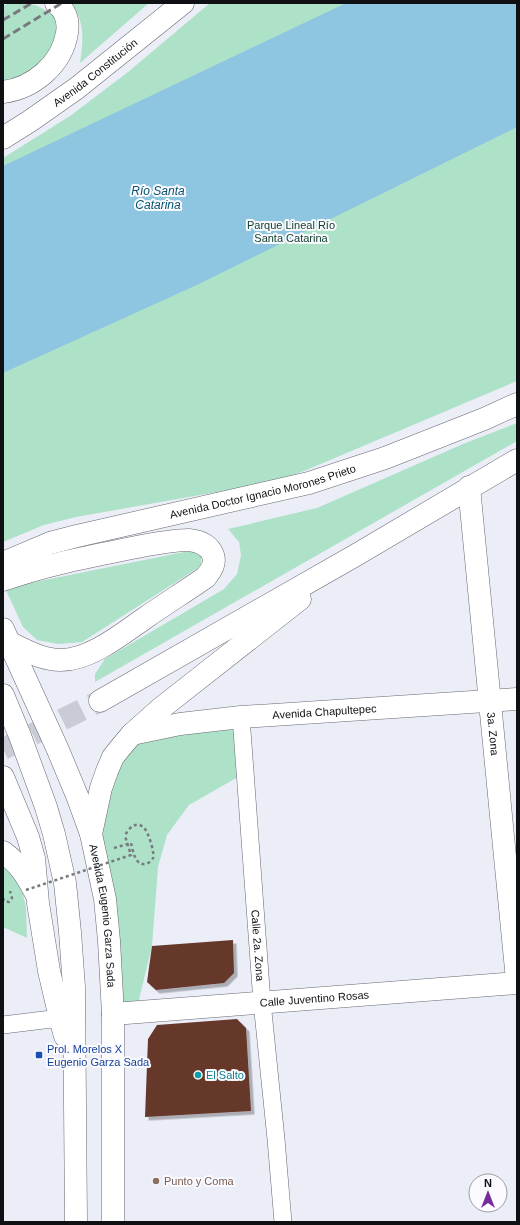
<svg xmlns="http://www.w3.org/2000/svg" width="520" height="1225" font-family="Helvetica,sans-serif">
<defs>
<filter id="shadow"><feDropShadow dx="3.5" dy="3.5" stdDeviation="0" flood-color="#0004"/></filter>
</defs>
<rect width="100%" height="100%" fill="#ebedf7"/>
<!-- green -->
<path fill="#aee2c8" d="M9 3C31 3 39 3 56 19L57 32 53 46 41 62 21 78 3 84V6Z
M70 3H149L80 63C83 41 86 21 70 3Z
M210 3H517V381L304 471 282 479 251 486 76 517 44 525 3 542V158L70 116 128 72Z
M517 423V441L95 682V674L105 659 224 589 237 574 241 555 239 542 228 529 317 508 463 444Z
M194 550 201 556V566L82 642 58 644 37 640 23 627 5 588Z
M241 717 245 773 189 805 167 835 158 867 152 946 136 1012 113 1014 96 854 121 747Z
M3 860 21 885 26 908 27 938 3 927Z"/>
<!-- water -->
<path fill="#8ec6e2" d="M346 3H517V127L199 284 3 373V166Z"/>
<!-- building -->
<path fill="#66372c" filter="url(#shadow)" d="M233 940 234 973 224 983 156 990 147 982 152 946Z
M237 1019 246 1028 251 1111 145 1117 148 1039 157 1025Z"/>
<g fill="none" stroke-linecap="round" stroke-linejoin="round">
<!-- highway-tunnel -->
<path stroke="#caccd5" stroke-width="22" stroke-dasharray="22 11" stroke-linecap="butt" d="M3 749 100 701"/>
<defs>
<g id="street">
<path id="s1" d="M241 717 262 1002 276 1139 283 1222"/>
<path d="M3 1025 60 1018"/>
</g>
<g id="secondary">
<path id="s2" d="M469 487 517 980"/>
<path id="s3" d="M132 734 180 724 241 717 517 699"/>
<path id="s4" d="M113 1014 517 983"/>
</g>
<g id="highway">
<path d="M3 92C34 88 62 64 67 33 69 21 66 11 56 3"/>
<path id="s5" d="M3 138 30 121 77 88 183 3"/>
<path id="s6" d="M3 563 50 543 77 536 309 483 385 458 484 419 517 404"/>
<path d="M3 580C42 566 82 558 122 550 142 546 168 540 189 540 199 541 209 545 213 555 216 564 211 570 206 577 186 591 165 604 145 618 122 634 90 660 61 660 42 660 27 651 10 643"/>
<path id="s7" d="M3 629 58 750 78 798 91 834 105 899 109 941 113 1014V1222"/>
<path d="M3 695 20 736 46 807 54 834 65 883 70 932 74 987 76 1222"/>
<path d="M100 701 356 555 517 460"/>
<path d="M3 777 28 837 34 858 38 903 49 971 60 1018 65 1036 68 1039"/>
<path d="M91 834 101 788 107 771 113 757 121 747 132 734 160 709 300 599"/>
<path d="M3 852C20 865 25 873 35 892"/>
</g>
</defs>
<!-- street casing -->
<use href="#street" stroke="#676871" stroke-width="18"/>
<!-- secondary casing -->
<use href="#secondary" stroke="#676871" stroke-width="23"/>
<!-- highway casing -->
<use href="#highway" stroke="#676871" stroke-width="23"/>
<!-- path -->
<path stroke="#787980" stroke-width="2.5" stroke-dasharray="3 3" stroke-linecap="butt" d="M114 848 131 843C133 851 135 866 146 864 149 863 152 860 153 858 155 853 148 831 144 828 137 820 128 828 125 836
M3 898 4 901 9 902 12 898 10 891"/>
<!-- street -->
<use href="#street" stroke="#fff" stroke-width="17"/>
<!-- secondary -->
<use href="#secondary" stroke="#fff" stroke-width="22"/>
<!-- highway -->
<use href="#highway" stroke="#fff" stroke-width="22"/>
<!-- rail -->
<path stroke="#77797f" stroke-width="3" stroke-dasharray="8 4" stroke-linecap="butt" d="M3 20 32 3
M3 39 62 3"/>
<!-- path-bridge -->
<path stroke="#787980" stroke-width="2.5" stroke-dasharray="3 3" stroke-linecap="butt" d="M26 890 131 855 125 836"/>
</g>
<!-- markers -->
<rect fill="#1a4fb4" stroke="#fafaff" stroke-width="1.5" x="35" y="1051" width="8" height="8" rx="2"/>
<circle fill="#0f9aa8" stroke="#fafaff" stroke-width="1.5" cx="198" cy="1075" r="4"/>
<circle fill="#8d6e63" stroke="#fafaff" stroke-width="1.5" cx="156" cy="1181" r="4"/>
<g text-anchor="middle" dominant-baseline="central" stroke-width="4" stroke-linejoin="round" paint-order="stroke">
<!-- street labels -->
<g font-size="11" fill="#0f1013" stroke="#fafaff">
<text stroke="none"><textPath href="#s5" startOffset="113">Avenida Constitución</textPath></text>
<text stroke="none"><textPath href="#s6" startOffset="270">Avenida Doctor Ignacio Morones Prieto</textPath></text>
<text stroke="none"><textPath href="#s3" startOffset="194">Avenida Chapultepec</textPath></text>
<text stroke="none"><textPath href="#s2" startOffset="248">3a. Zona</textPath></text>
<text stroke="none"><textPath href="#s7" startOffset="306">Avenida Eugenio Garza Sada</textPath></text>
<text stroke="none"><textPath href="#s1" startOffset="229">Calle 2a. Zona</textPath></text>
<text stroke="none"><textPath href="#s4" startOffset="202">Calle Juventino Rosas</textPath></text>
</g>
<!-- park labels -->
<g font-size="11" fill="#12412e" stroke="#fafaff">
<text x="291" y="225">Parque Lineal Río<tspan x="291" dy="13">Santa Catarina</tspan></text>
</g>
<!-- transit labels -->
<g font-size="11" fill="#164399" stroke="#fafaff" text-anchor="start">
<text x="47" y="1049">Prol. Morelos X<tspan x="47" dy="13">Eugenio Garza Sada</tspan></text>
</g>
<!-- culture labels -->
<g font-size="11" fill="#0d838f" stroke="#fafaff" text-anchor="start">
<text x="206" y="1075">El Salto</text>
</g>
<!-- education labels -->
<g font-size="11" fill="#785e54" stroke="#fafaff" text-anchor="start">
<text x="164" y="1181">Punto y Coma</text>
</g>
<!-- water labels -->
<g font-size="12" font-style="italic" fill="#07526e" stroke="#fafaff">
<text x="158" y="191">Río Santa<tspan x="158" dy="14">Catarina</tspan></text>
</g>
</g>
<!-- border -->
<rect width="520" height="1225" fill="none" stroke="#0f1013" stroke-width="8"/>
<!-- north arrow -->
<g transform="translate(488 1193)"><circle r="19" fill="#fafaff" stroke="#9c9ca1"/>
<path d="M0-3L7 15L0 10L-7 15Z" fill="#782b9d"/>
<text y="-6" font-size="11" font-weight="bold" text-anchor="middle" fill="#0f1013">N</text>
</g>
</svg>
